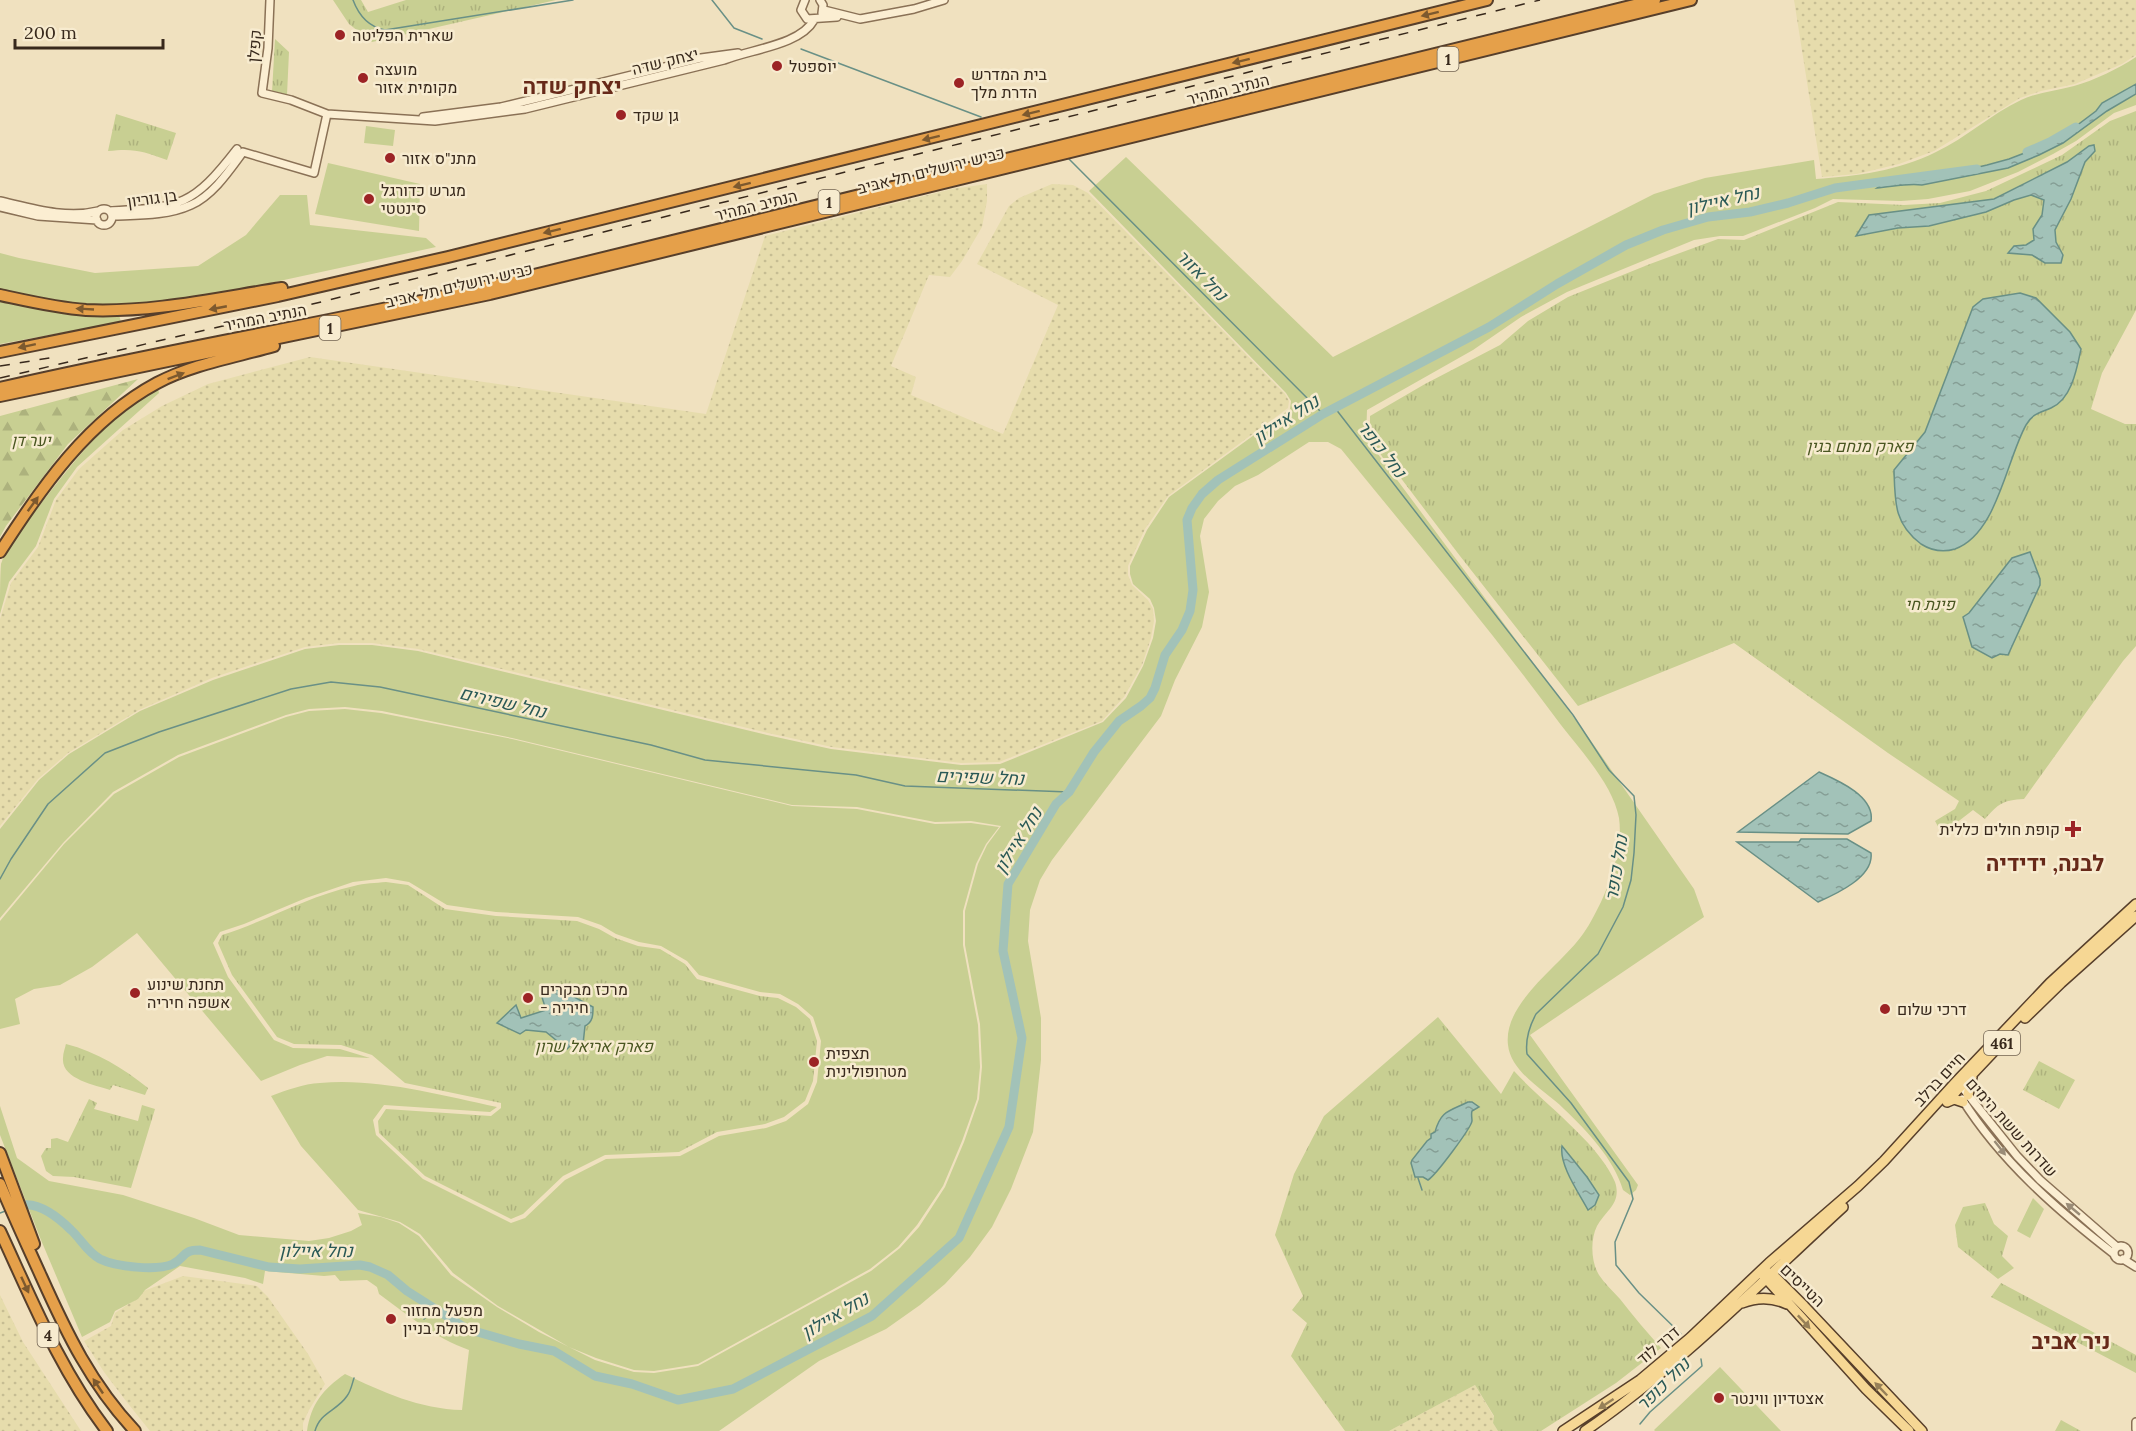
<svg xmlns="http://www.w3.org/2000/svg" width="2136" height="1431" font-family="Lora,Heebo,serif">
<defs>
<pattern id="farmland-dots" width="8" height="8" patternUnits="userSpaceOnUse" patternTransform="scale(1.5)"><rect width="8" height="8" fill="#e6dcac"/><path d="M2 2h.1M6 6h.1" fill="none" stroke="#c6bd93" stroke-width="1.8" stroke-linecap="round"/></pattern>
<pattern id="forest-firs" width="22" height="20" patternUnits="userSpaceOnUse" patternTransform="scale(1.5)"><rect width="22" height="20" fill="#c8cf92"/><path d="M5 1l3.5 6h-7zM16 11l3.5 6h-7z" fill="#adb27d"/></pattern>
<pattern id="park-tufts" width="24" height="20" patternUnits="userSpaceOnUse" patternTransform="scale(1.5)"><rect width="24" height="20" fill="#c8cf92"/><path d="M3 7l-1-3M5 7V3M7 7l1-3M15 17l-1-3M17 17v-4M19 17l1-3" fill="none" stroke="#adb27d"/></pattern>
<pattern id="water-ripples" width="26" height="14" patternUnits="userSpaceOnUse" patternTransform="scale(1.5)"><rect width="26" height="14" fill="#a2c2b8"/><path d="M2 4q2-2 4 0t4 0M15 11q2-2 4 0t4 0" fill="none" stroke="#859e95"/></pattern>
</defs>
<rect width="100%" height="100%" fill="#f0e1bf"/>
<!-- farmland -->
<path fill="url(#farmland-dots)" d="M1794 0H2136V55L2122 64 2075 84 2041 91 2020 98 1934 151 1899 164 1857 174 1822 177Z
M987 184V201L982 227 962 261 950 277 929 275 891 366 916 377 911 395 1003 434 1058 305 977 264 1009 206 1019 198 1052 184 1073 185 1088 193 1285 394 1289 401 1288 408 1168 496 1145 529 1128 566V575L1132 585 1148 600 1153 609 1154 621 1151 638 1142 665 1124 697 1102 721 999 762 961 763 832 747 768 733 418 649 372 643H339L305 647 212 678 139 710 68 753 38 779 0 826V619L11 583 38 547 56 500 79 469 123 430 162 406 208 384 310 357 706 414 765 236 952 189Z
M183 1276 257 1286 268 1297 308 1354 325 1384 309 1410 303 1423V1431H150L126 1401 104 1372 84 1341 111 1326 115 1313 138 1298 141 1292Z
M0 1295 23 1342 81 1431H0Z
M1475 1385 1494 1417 1493 1423 1498 1431H1389Z"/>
<!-- green -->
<path fill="#c8cf92" d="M2136 57V105L2114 113 2076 141 2053 154 2018 172 1970 191 1928 199 1901 201 1833 199 1815 208 1743 236H1720L1694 240 1567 292 1521 317 1473 350 1367 410 1366 438 1589 738 1694 889 1704 917 1530 1035 1638 1185 1636 1190 1630 1195 1623 1190C1613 1158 1588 1132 1564 1109 1546 1091 1511 1073 1508 1045 1503 1004 1557 968 1580 938 1588 928 1595 914 1601 902 1612 878 1623 845 1619 818 1613 785 1581 751 1561 725 1491 630 1415 540 1341 449L1328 442H1309L1258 475 1235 486 1218 501 1204 519 1200 536 1209 592 1202 627 1175 680 1161 716 1052 860 1040 880 1030 910 1028 941 1041 1018V1060L1033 1132 1011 1189 992 1227 970 1257 945 1284 920 1305 886 1329 819 1361 719 1431H307C311 1404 323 1389 345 1374 382 1392 420 1409 462 1410L469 1350C435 1338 408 1315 379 1294L377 1287 367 1280 340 1281 335 1275 324 1276 265 1271 263 1284 245 1278 180 1266 145 1290 138 1299 115 1311 110 1322 82 1337 41 1240 0 1135V1106L17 1158 49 1181 123 1195 194 1218 239 1235 309 1241 329 1238 351 1231 362 1225 358 1213 381 1217 399 1223 419 1236 451 1275 497 1307 539 1332 595 1360 634 1372 654 1373 698 1366 871 1271 900 1248 919 1227 945 1187 964 1142 979 1099 982 1067 980 1024 965 945V911L978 864 987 845 1001 826 971 821 935 822 857 807 792 805 512 738 382 711 345 707 309 709 286 715 178 755 113 792 63 843 0 918V829L39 780 69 754 140 711 213 680 305 649 339 645H372L418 651 767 735 831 749 961 765 1000 764 1103 722 1126 698 1143 666 1153 638 1156 621 1154 608 1150 599 1133 584 1130 574V566L1147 530 1169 497 1290 409 1291 401 1286 393 1089 191 1126 157 1333 357 1654 194 1705 178 1814 160 1816 179C1857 176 1898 171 1936 152 1966 138 1991 114 2021 100 2038 92 2056 91 2074 86 2095 80 2118 69 2136 57Z
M366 126 395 130 393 146 364 143Z
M328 163 420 184 419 231 315 214Z
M280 195H307L310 225 426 238 436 247C386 258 335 269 284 280 227 293 167 307 108 306 71 306 36 298 0 290V253L19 258 95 273 198 266 246 235Z
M0 298 119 315 121 322 0 344Z
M158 389 159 393 77 467 54 499 36 546 9 582 0 614C0 600 0 576 1 564 7 544 23 526 36 510 69 468 109 413 158 389Z
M345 709 381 713 512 739 792 806 857 809 935 824 971 823 999 827 986 844 976 864 963 911V945L978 1025 980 1067 977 1099 962 1141 943 1186 917 1225 898 1247 870 1269 698 1364 654 1371 634 1370 596 1358 569 1347 498 1306 453 1273 420 1234 400 1222 358 1210 301 1146 271 1096C287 1090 303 1084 320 1083 379 1078 439 1095 497 1107L490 1112 384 1105 373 1120 376 1135 423 1179 511 1223 525 1218 565 1180 606 1159 680 1156 719 1136 766 1128 786 1121 808 1104 817 1082 821 1041 813 1017 798 1004 780 994 760 992 699 975 687 961 661 946 639 942 616 934 601 925 578 917 496 912 447 905 409 882 386 878 353 882 306 898 244 924 220 932 213 943 228 977 274 1040 293 1048 340 1049 370 1058 327 1056 300 1065 261 1081 137 933 92 967 60 985 34 989 15 999 20 1024 0 1029V921L64 844 114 794 179 757 286 717 309 711Z
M2033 1198 2044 1209 2030 1238 2017 1231Z
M1720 1367 1781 1431H1655L1654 1430Z"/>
<!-- forest -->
<path fill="url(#forest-firs)" d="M138 379 68 444 6 526 0 537V416Z"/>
<!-- park -->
<path fill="url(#park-tufts)" d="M333 0H361L368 12 406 0H556L372 42 349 24Z
M275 39 289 52 287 95 272 92Z
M2136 111V310L2102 373 2091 409 2125 424H2136V646L2123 661 2024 799C2003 800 1998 804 1985 819L1973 810 1942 834 1935 821 1955 809 1959 801 1888 753 1734 643 1578 706 1460 556 1400 477 1388 466 1370 437V416L1425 384 1500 345 1528 321 1568 297 1650 264 1718 239 1744 240 1838 202 1904 205 1940 203 1986 191 2062 155 2110 121Z
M116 114 176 133 167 160C143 151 134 148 108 151Z
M386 882 408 885 445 909 496 916 577 921 599 929 615 938 638 946 660 949 685 964 697 979 760 996 778 998 796 1007 810 1019 817 1041 813 1081 805 1101 784 1117 765 1124 717 1132 679 1152 605 1155 563 1176 523 1214 511 1219 425 1176 379 1133 378 1121 386 1109 491 1116 501 1108V1103L405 1083 372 1055 341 1045 294 1044 277 1037 232 975 218 943 222 935C267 921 308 896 354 886 364 883 376 883 386 882Z
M1438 1017 1501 1094 1514 1071C1543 1103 1599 1143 1615 1182 1622 1203 1606 1210 1597 1226 1590 1240 1591 1262 1599 1275 1605 1284 1613 1291 1620 1299 1633 1316 1647 1332 1661 1348L1616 1383 1541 1431H1498L1493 1423 1494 1416 1475 1385 1389 1431H1345L1291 1356 1307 1323 1292 1310 1303 1296 1275 1235 1294 1174 1324 1116Z
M66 1044C97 1052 123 1068 148 1088L145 1095 113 1085 110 1090C95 1085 61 1079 63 1058 63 1053 65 1048 66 1044Z
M2039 1061 2075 1080 2059 1109 2023 1090Z
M89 1099 97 1103 94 1109 138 1121 142 1105 155 1109 131 1188 74 1177 53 1176 46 1171 41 1156 46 1148H51V1139L57 1138 68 1142Z
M1985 1203 1994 1224 2008 1236 2002 1256 2014 1268 1998 1279 1958 1247 1955 1225 1963 1207Z
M2001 1283 2136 1355V1373L1991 1297Z
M2061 1420 2081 1431H2055Z"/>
<!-- water -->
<path fill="url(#water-ripples)" stroke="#699086" stroke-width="1.5" d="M2136 84V94L2107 111 2063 143 2039 155 2008 168 1922 185C1906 183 1892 187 1877 188L1884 183 1923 180 1987 165 2009 159 2056 141 2096 111 2102 103Z
M2094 145 2095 151 2085 162 2071 199 2055 230 2056 242 2063 255 2061 263H2045L2032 255 2008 253 2014 246 2026 245 2034 240 2033 229 2042 215 2044 200 2031 195 2014 200 1986 212 1929 226 1898 228 1856 236 1869 215 1994 199 2067 162 2089 146Z
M2020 293 2036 298 2070 332 2081 349C2077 368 2072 399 2051 408 2040 413 2033 413 2026 425 2006 461 1997 534 1955 549 1942 553 1932 551 1921 544 1894 524 1895 502 1894 470L1925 432 1973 307 1983 299Z
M2030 552 2040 579V585L2008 655 2000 654 1992 658 1972 647 1963 617 1969 613 2012 558Z
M1819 772C1837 780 1875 796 1871 821L1848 834 1738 832Z
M1801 839H1847L1871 853C1874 877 1836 894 1818 902L1737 842H1799Z
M554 990 563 991 593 1007C593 1015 593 1022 585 1026L583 1044H572L567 1049 546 1032 526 1030 520 1034 497 1023 516 1005 521 1018 546 1010 541 994Z
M1468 1102H1472L1479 1107 1472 1111C1471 1114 1472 1118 1472 1121 1471 1128 1436 1175 1428 1180L1423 1177H1415L1411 1163 1412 1160 1427 1141 1431 1138V1134L1435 1132C1441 1110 1450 1111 1468 1102Z
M1562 1146 1587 1177 1599 1195 1595 1205 1588 1210C1579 1193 1559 1165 1562 1146Z"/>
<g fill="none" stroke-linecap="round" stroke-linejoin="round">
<!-- stream -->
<path stroke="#699086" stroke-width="1.5" d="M353 0C359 16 369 27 385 30L573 0
M712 0 734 28 762 39
M801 49 981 117
M1068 158 1323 414
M1335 408 1573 715 1609 770 1634 796 1636 815 1634 853 1631 880 1623 907 1598 954 1536 1014C1529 1027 1525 1039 1527 1054L1571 1103 1629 1182 1633 1199 1615 1242 1616 1265 1639 1293 1681 1334
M0 879 11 859 48 804 105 753 159 732 291 689 331 682 380 687 651 745 705 760 856 775 905 786 1069 792
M1418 1178 1422 1190
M0 1213 8 1210
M424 1319 434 1308
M1640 1424 1650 1412 1702 1366 1701 1359
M315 1431C320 1412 337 1411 347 1396 351 1391 352 1384 354 1378"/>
<!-- river -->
<path stroke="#a2c2b8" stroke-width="9" d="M2027 152 2050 142 2076 127
M23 1205C39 1202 59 1218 71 1230 81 1239 87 1252 100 1259 116 1267 157 1271 173 1264 186 1257 182 1250 200 1250L269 1267 300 1269 360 1265 370 1267 388 1275 407 1291 467 1329 519 1344 554 1351 595 1376 632 1384 678 1400 733 1389 872 1316 959 1238 1009 1127 1022 1038 1003 951 1008 884 1056 804 1069 792 1094 752 1119 721 1141 706 1150 698 1155 688 1165 655 1182 630 1190 611 1193 590 1187 520 1192 508 1202 494 1218 480 1323 414 1489 327 1557 284 1626 245 1663 230 1708 217 1750 212 1788 203 1835 188 1977 169"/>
<defs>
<path id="minor" d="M270 0 268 48 262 93 291 100 327 114 435 121 525 109 724 60C752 49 800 45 814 20
M805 0 801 10 807 19 837 17
M820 0 823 5 822 13
M824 10 860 19 914 9 944 0
M423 117 501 107 701 58 738 53
M0 201C31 208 66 219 98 211
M0 207 38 216 97 220
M96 217a8 8 0 1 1 16 0a8 8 0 1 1-16 0Z
M110 211C181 207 192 207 237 149
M113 216C139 215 167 216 191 205 213 195 229 171 243 152L314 173 327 114
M1957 1084 1961 1086 2017 1156 2040 1180 2117 1247
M1962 1099C2001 1161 2057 1210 2114 1254
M2114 1253a7 7 0 1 1 14 0a7 7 0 1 1-14 0Z
M2123 1259 2136 1267
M2136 1422V1429"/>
<path id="major" d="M2025 1018 2061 983 2136 916
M1968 1095 1972 1077
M1947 1101 1999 1046
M1947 1102 1954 1099 1963 1102
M1767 1272 1775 1277 1804 1306 1922 1431
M1763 1275 1866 1389 1909 1431
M1742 1303C1757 1297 1772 1297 1787 1304
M1563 1431 1640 1380 1690 1338 1769 1263 1858 1186 1884 1161 1955 1083 2050 983 2136 904
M1585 1431C1679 1366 1759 1284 1843 1207"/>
<path id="highway" d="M0 295C28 301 57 308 86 310 151 313 217 298 282 288
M0 352 278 296 448 257 1487 0
M0 388C160 351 321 324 481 288L1655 0
M0 396 490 294 1691 0
M0 552C41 488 88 420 157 383 193 364 236 357 274 346
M0 1153 34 1244
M0 1184C13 1215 27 1245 41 1276 67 1334 91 1384 135 1431
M0 1231C32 1300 60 1370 107 1431"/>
</defs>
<!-- minor casing -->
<use href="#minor" stroke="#8a7156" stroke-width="10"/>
<!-- major casing -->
<use href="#major" stroke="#573f2b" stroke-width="12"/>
<!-- highway casing -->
<use href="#highway" stroke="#573f2b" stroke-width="14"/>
<!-- minor -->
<use href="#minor" stroke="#fbeed2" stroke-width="7"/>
<!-- major -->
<use href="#major" stroke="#f6d794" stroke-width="9"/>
<!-- highway -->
<use href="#highway" stroke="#e5a04a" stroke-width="10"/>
<!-- rail -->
<path stroke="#38291c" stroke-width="1.5" stroke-dasharray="10 10" stroke-linecap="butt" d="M0 366 55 357
M0 378 244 321 1540 0"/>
</g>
<!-- one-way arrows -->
<defs><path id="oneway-solid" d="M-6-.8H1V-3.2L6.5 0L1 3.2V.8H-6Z" transform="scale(1.5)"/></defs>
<g fill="#7d592e">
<use href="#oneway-solid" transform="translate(1430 14) rotate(166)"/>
<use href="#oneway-solid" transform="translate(1241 61) rotate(166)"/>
<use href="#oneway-solid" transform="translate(1031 113) rotate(166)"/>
<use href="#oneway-solid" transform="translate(931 138) rotate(166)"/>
<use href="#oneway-solid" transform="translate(742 185) rotate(166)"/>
<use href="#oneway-solid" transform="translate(552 231) rotate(166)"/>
<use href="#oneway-solid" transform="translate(218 308) rotate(169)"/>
<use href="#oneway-solid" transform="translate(85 309) rotate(-177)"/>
<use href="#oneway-solid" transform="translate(27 346) rotate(168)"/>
<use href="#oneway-solid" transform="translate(176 376) rotate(-21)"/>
<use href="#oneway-solid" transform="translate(33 504) rotate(-54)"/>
<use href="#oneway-solid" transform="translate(25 1285) rotate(65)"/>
<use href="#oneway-solid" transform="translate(98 1386) rotate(-124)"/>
</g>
<g fill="#9a8c77">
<use href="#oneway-solid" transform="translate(2000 1148) rotate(52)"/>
<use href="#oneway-solid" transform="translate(2073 1209) rotate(-140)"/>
</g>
<g fill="#978058">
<use href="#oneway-solid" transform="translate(1804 1322) rotate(47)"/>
<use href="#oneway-solid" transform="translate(1881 1389) rotate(-134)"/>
<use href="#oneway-solid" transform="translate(1606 1404) rotate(147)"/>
</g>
<!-- markers -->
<g fill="#9c2325" stroke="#f7ebcf" stroke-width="2">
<circle cx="340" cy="35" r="6"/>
<circle cx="777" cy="66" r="6"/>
<circle cx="363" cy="78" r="6"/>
<circle cx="959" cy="83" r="6"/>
<circle cx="621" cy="115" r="6"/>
<circle cx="390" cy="158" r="6"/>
<circle cx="369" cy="199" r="6"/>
<path d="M2070 820h6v6h6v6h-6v6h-6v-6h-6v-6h6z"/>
<circle cx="135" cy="993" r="6"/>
<circle cx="528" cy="998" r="6"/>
<circle cx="1885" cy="1009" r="6"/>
<circle cx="814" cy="1062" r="6"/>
<circle cx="391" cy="1319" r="6"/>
<circle cx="1719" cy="1398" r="6"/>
</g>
<g text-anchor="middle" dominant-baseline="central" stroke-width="5" stroke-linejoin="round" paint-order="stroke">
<!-- shield labels -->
<g fill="#f7ebcf" stroke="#716352" stroke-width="1.5">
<rect x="1437.5" y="47" width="21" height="24" rx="4.5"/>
<rect x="818.5" y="190" width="21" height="24" rx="4.5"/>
<rect x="319.5" y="316" width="21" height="24" rx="4.5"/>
<rect x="1984" y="1031" width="36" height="24" rx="4.5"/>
<rect x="37.5" y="1323" width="21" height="24" rx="4.5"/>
</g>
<g font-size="15" font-weight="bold" fill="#38291c">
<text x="1448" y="59">1</text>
<text x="829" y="202">1</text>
<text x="330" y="328">1</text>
<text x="2002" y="1043">461</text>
<text x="48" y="1335">4</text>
</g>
<!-- poi labels -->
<g font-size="16" fill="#38291c" stroke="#f7ebcf" text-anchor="start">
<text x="352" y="35">שארית הפליטה</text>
<text x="789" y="66">יוספטל</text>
<text x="375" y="69">מועצה<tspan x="375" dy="18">מקומית אזור</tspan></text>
<text x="971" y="74">בית המדרש<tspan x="971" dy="18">הדרת מלך</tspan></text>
<text x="633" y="115">גן שקד</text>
<text x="402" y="158">מתנ"ס אזור</text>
<text x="381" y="190">מגרש כדורגל<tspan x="381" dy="18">סינטטי</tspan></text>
<text x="2060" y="829" text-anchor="end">קופת חולים כללית</text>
<text x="147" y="984">תחנת שינוע<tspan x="147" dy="18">אשפה חיריה</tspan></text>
<text x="540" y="989">מרכז מבקרים<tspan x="540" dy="18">- חיריה</tspan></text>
<text x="1897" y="1009">דרכי שלום</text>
<text x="826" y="1053">תצפית<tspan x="826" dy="18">מטרופולינית</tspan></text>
<text x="403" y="1310">מפעל מחזור<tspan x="403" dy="18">פסולת בניין</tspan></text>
<text x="1731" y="1398">אצטדיון ווינטר</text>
</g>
<!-- street labels -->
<g font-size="16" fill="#38291c" stroke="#f7ebcf">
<text transform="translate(254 46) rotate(-85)">קפלן</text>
<text transform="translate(665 61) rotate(-14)">יצחק שדה</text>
<text transform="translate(1228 89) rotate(-14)">הנתיב המהיר</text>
<text transform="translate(931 170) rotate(-14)">כביש ירושלים תל אביב</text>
<text transform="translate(152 198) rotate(-8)">בן גוריון</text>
<text transform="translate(756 205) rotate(-14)">הנתיב המהיר</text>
<text transform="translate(459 285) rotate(-13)">כביש ירושלים תל אביב</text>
<text transform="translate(265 317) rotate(-11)">הנתיב המהיר</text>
<text transform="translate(1939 1079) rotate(-47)">חיים ברלב</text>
<text transform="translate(2012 1127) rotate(48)">שדרות ששת הימים</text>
<text transform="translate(1803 1285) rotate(44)">הטייסים</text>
<text transform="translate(1658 1345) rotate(-40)">דרך לוד</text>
</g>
<!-- park labels -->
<g font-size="16" font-style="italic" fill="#495621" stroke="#f7ebcf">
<text x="31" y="440">יער דן</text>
<text x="1860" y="446">פארק מנחם בגין</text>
<text x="1930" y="604">פינת חי</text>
<text x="594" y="1046">פארק אריאל שרון</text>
</g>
<!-- water labels -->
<g font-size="18" font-style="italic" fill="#2a5956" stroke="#f7ebcf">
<text transform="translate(1723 200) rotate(-13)">נחל איילון</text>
<text transform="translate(1202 275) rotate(45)">נחל אזור</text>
<text transform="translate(1286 419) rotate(-33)">נחל איילון</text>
<text transform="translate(1382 449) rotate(52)">נחל כופר</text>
<text transform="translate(503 702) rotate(13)">נחל שפירים</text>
<text transform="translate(980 777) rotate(2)">נחל שפירים</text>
<text transform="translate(1018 840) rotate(-58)">נחל איילון</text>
<text transform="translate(1616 868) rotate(-81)">נחל כופר</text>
<text x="316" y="1250">נחל איילון</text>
<text transform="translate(835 1315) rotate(-30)">נחל איילון</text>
<text transform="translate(1663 1384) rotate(-45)">נחל כופר</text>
</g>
<!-- district labels -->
<g font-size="22" font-weight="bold" fill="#672919" stroke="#f7ebcf">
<text x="572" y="86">יצחק שדה</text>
<text x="2045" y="863">לבנה, ידידיה</text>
<text x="2071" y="1341">ניר אביב</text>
</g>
</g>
<!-- scale -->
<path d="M15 39v9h148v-9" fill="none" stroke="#38291c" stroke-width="3"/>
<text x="24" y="39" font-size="18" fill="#38291c" stroke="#f7ebcf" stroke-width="4.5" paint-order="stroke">200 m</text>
</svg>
